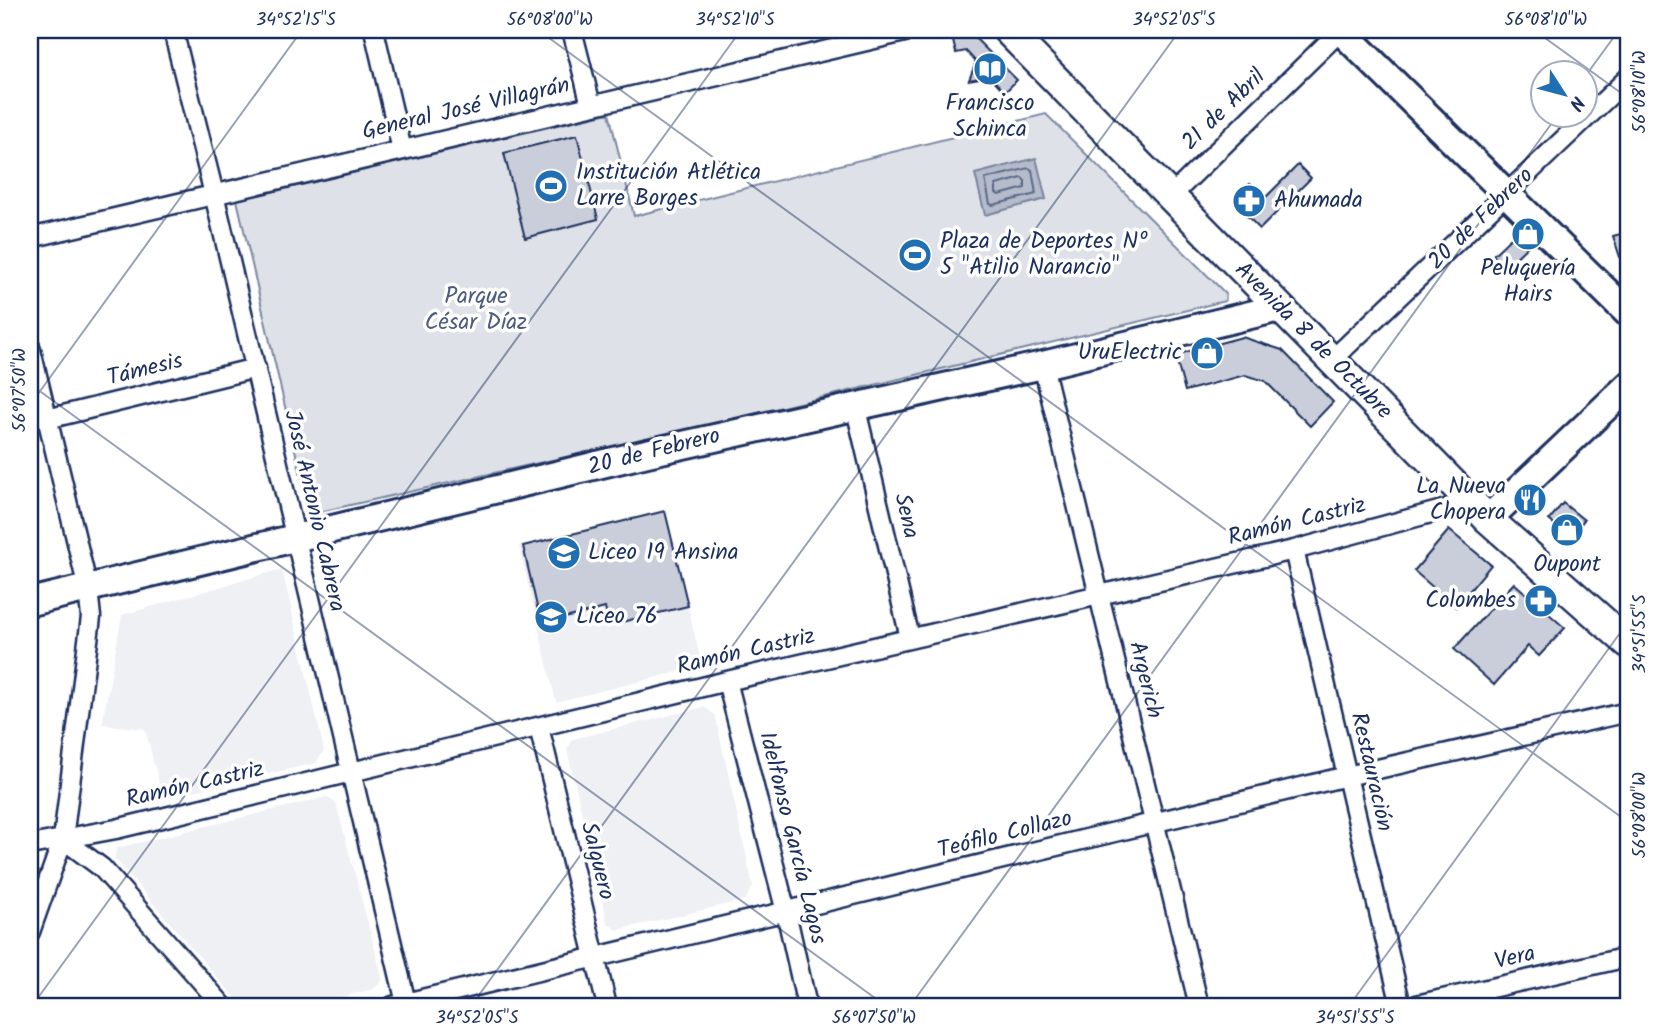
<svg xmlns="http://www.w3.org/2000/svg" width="1658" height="1036" font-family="Kalam,sans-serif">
<rect width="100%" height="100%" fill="#fff"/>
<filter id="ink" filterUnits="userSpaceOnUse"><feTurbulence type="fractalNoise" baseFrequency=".0143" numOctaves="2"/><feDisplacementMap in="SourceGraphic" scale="14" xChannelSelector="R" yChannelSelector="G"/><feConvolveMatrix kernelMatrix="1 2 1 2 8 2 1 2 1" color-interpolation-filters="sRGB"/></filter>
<g filter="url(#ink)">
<!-- built -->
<path fill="#eff0f4" d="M665 511 702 666 556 702 519 546Z
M282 569 324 750 316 763 163 798 145 729 102 724 122 615Z
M704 707 715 715 753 886 745 900 618 930 608 924 567 750 573 739Z
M327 797 336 803 383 980 374 989 305 1006H242L114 858 117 848Z"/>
<!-- green -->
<path fill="#dee1e7" stroke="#7c88a2" stroke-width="2" d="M609 113 634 216 1046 114 1226 294 1225 301 682 431 310 514 237 200Z"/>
<!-- water -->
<path fill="#b5bbca" stroke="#77839f" stroke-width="2" d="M1036 158 1046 199 985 215 975 174Z"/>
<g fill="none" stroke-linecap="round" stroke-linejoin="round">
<!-- shore -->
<path stroke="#596789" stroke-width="2" d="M1029 168 1032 170 1036 194 993 205 990 204 985 179Z
M1022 178 1025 181V188L999 195 996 193V185Z"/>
</g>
<!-- building -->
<path fill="#caceda" stroke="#1b2f5e" stroke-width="2" d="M970 33 1017 80 1005 92 990 76 969 80 976 62 966 51 956 53 952 37Z
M577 135 598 219 525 238 504 153Z
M1298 165 1311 178 1260 229 1247 216 1252 211 1238 197 1250 184 1265 198Z
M1520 229 1533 241 1505 268 1493 255Z
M1628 232V275H1626L1613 236Z
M1242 337 1282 350 1333 402 1310 426 1265 381 1245 375 1185 391 1175 355Z
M1563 503 1584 520 1570 537 1549 520Z
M665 511 688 606 609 625 605 608 541 624 523 546Z
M1449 530 1491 565 1456 607 1414 571Z
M1514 583 1565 628 1539 656 1528 646 1494 685 1454 649Z"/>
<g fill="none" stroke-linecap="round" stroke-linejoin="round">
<defs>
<path id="street" d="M173 30 214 194 406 1003
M374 30 402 150
M572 30 591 105
M1171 196 1341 30
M30 238 913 30
M30 346 88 589 91 617 63 839 30 932
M1332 360 1628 78
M1043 365 1199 1006
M855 405 910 638
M47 419 256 368
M1294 550 1401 1006
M727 681 786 912 807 1006
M539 727 607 1006
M63 839 102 868 223 1006
M30 845 116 829 727 681 1294 550 1472 502
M393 1006 1347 776 1628 712
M1412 1006 1628 957"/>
<path id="secondary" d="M1340 30 1628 313
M1488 519 1628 386
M30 602 647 453 1043 365 1279 308"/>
<path id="primary" d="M1007 30 1488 519 1628 643"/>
</defs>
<!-- street casing -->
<use href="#street" stroke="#1b2f5e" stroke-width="23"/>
<!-- secondary casing -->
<use href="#secondary" stroke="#1b2f5e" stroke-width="32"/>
<!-- primary casing -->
<use href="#primary" stroke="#1b2f5e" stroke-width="33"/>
<!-- street -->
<use href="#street" stroke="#fff" stroke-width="18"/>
<!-- secondary -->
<use href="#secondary" stroke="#fff" stroke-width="26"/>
<!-- primary -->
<use href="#primary" stroke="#fff" stroke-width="28"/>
</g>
</g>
<!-- ticks -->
<path fill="none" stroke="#1b2f5e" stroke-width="2" stroke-opacity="0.45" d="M538 30 1628 822M1534 30 1628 98M1584 78 1619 30M30 384 886 1006M30 405 302 30M32 1006 741 30M471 1006 1180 30M910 1006 1557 116M1349 1006 1628 622"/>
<!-- icons -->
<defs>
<symbol id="library-disc" viewBox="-11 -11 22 22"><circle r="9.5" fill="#1f6fb2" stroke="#fff"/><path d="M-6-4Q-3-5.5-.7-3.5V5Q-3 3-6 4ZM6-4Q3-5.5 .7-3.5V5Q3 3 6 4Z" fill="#fff"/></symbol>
<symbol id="stadium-disc" viewBox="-11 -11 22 22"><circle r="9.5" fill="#1f6fb2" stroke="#fff"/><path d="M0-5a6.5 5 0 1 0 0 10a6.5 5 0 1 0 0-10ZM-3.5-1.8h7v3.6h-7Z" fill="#fff"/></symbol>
<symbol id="pharmacy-disc" viewBox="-11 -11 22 22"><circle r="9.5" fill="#1f6fb2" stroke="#fff"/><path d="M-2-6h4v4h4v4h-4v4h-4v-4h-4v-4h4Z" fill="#fff"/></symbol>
<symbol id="shop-disc" viewBox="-11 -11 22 22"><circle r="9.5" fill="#1f6fb2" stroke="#fff"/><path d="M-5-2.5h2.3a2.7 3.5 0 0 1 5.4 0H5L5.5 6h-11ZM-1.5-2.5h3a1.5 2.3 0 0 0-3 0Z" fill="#fff"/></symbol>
<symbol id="restaurant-disc" viewBox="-11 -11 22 22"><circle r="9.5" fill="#1f6fb2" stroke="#fff"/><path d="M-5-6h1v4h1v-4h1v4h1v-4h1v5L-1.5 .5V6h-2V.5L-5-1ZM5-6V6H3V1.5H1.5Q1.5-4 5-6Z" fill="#fff"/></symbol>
<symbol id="school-disc" viewBox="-11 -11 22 22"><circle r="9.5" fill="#1f6fb2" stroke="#fff"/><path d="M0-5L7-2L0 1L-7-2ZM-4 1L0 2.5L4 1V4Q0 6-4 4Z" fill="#fff"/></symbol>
</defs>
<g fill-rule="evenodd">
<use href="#library-disc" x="971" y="50" width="38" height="38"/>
<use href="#stadium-disc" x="532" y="167" width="38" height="38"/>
<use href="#pharmacy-disc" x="1230" y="182" width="38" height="38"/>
<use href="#shop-disc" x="1509" y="215" width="38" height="38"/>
<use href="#stadium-disc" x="896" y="236" width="38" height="38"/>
<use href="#shop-disc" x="1188" y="334" width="38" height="38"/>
<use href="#restaurant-disc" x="1511" y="481" width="38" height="38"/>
<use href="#shop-disc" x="1548" y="511" width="38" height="38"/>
<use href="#school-disc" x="545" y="534" width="38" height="38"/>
<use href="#pharmacy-disc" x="1522" y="582" width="38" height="38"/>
<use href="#school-disc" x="532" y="598" width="38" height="38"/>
</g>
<g text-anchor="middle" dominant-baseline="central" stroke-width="7" stroke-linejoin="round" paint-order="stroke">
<!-- poi labels -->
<g font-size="23" fill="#1b2f5e" stroke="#fff" text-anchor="start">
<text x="990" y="104" text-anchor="middle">Francisco<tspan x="990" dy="26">Schinca</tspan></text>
<text x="576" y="173">Institución Atlética<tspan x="576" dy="26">Larre Borges</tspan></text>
<text x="1274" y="201">Ahumada</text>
<text x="940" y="242">Plaza de Deportes Nº<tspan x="940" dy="26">5 "Atilio Narancio"</tspan></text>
<text x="1528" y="269" text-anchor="middle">Peluquería<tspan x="1528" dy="26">Hairs</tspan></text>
<text x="1182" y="353" text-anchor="end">UruElectric</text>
<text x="1506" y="487" text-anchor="end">La Nueva<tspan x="1506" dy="26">Chopera</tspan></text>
<text x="588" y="553">Liceo 19 Ansina</text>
<text x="1567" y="565" text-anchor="middle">Oupont</text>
<text x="1516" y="601" text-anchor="end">Colombes</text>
<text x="576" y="617">Liceo 76</text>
</g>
<!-- street labels -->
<g font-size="23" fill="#1b2f5e" stroke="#fff">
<text transform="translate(466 109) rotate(-13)">General José Villagrán</text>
<text transform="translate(1224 110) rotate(-44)">21 de Abril</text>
<text transform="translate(1481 219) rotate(-44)">20 de Febrero</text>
<text transform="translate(1313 341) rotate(45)">Avenida 8 de Octubre</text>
<text transform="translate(145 370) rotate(-14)">Támesis</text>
<text transform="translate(654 452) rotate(-14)">20 de Febrero</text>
<text transform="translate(314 511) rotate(77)">José Antonio Cabrera</text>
<text transform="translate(906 516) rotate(77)">Sena</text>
<text transform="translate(1297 522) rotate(-14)">Ramón Castriz</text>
<text transform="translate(746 652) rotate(-13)">Ramón Castriz</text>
<text transform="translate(1145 680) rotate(76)">Argerich</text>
<text transform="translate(1371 772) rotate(77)">Restauración</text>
<text transform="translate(195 785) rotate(-13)">Ramón Castriz</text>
<text transform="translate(1005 835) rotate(-14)">Teófilo Collazo</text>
<text transform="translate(792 838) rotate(76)">Idelfonso García Lagos</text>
<text transform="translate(597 861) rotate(76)">Salguero</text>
<text transform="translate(1515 958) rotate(-13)">Vera</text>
</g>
<!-- park labels -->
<g font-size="23" fill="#4c5c80" stroke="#fff">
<text x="476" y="297">Parque<tspan x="476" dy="26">César Díaz</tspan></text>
</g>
</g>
<!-- margin -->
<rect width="1658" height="1036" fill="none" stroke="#fff" stroke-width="77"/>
<!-- north arrow -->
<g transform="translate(1564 94) rotate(126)"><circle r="33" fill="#ffffff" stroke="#a4acbf" stroke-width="2"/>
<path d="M0-5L12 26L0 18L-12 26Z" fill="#1f6fb2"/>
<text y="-10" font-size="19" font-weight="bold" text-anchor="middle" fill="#1b2f5e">N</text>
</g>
<rect x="38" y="38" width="1582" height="960" fill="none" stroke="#1b2f5e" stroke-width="2.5"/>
<g font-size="18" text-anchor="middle" fill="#1b2f5e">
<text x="296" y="25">34°52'15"S</text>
<text x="550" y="25">56°08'00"W</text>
<text x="735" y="25">34°52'10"S</text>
<text x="1174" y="25">34°52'05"S</text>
<text x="1546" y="25">56°08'10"W</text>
<text transform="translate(1639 92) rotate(-90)" y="6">56°08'10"W</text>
<text transform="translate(19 390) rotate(-90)" y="6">56°07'50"W</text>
<text transform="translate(1639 634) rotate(-90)" y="6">34°51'55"S</text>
<text transform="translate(1639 815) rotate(-90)" y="6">56°08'00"W</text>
<text x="477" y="1023">34°52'05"S</text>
<text x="874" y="1023">56°07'50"W</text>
<text x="1355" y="1023">34°51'55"S</text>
</g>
</svg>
